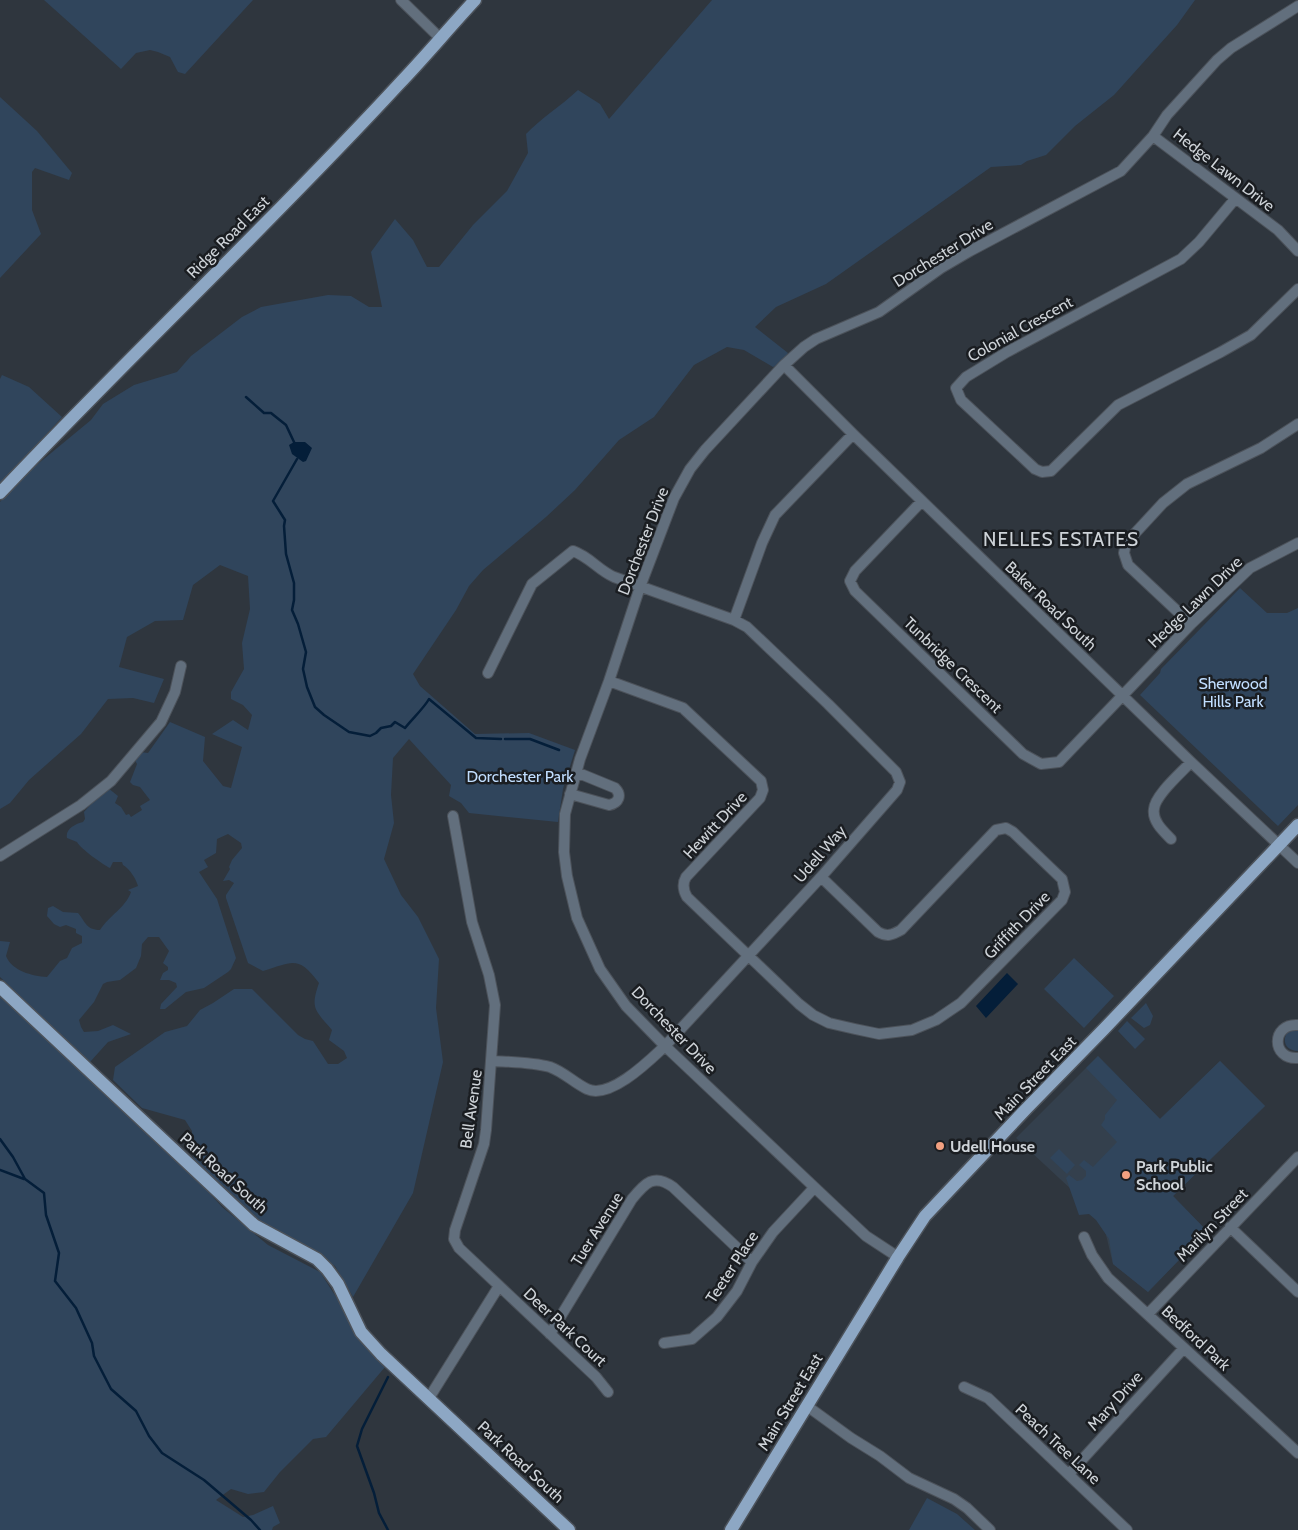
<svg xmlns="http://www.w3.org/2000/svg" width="1298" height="1530" font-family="Cabin,sans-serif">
<rect width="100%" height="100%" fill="#2f363e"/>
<!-- built -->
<path fill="#34404d" d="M1098 1056 1160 1119 1220 1061 1265 1106 1173 1196 1207 1231 1148 1292 1113 1264 1102 1218 1016 1138Z"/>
<!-- green -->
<path fill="#30455c" d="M44 0H253L185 74 178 72 170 57 158 52 150 50 136 53 121 69Z
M712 0H1195L1177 25 1114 95 1075 126 1046 155 1027 161 1021 165 991 167 826 284 776 307 755 327 788 353 785 362 773 367 744 350 727 347 694 365 654 417 619 440 575 490 546 517 483 570 469 586 456 610 413 674 420 686 475 734 529 733 575 750 563 789 558 822 469 813 461 803 449 796 451 785 409 739 393 758 391 795 394 823 384 859 401 895 418 917 439 959 436 1008 443 1062 413 1193 353 1297 335 1266 317 1253 261 1224 216 1180 194 1161 191 1143 192 1131 185 1120 142 1108 113 1080 115 1067 165 1032 187 1026 200 1010 213 1003 234 989H252L298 1035 305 1039 313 1041 328 1064H338L347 1058 344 1051 329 1040 332 1030C315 1010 310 1009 319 983 298 955 293 962 263 971L248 963 226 898V895L234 883 229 880 223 881 230 869 229 867 232 860 242 848 241 843 228 834 217 839 216 853 204 860 208 867 199 872 217 899 236 958 231 969 228 972 204 988 186 992 165 1009H160L161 1004 177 987 176 983 169 980H160L163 973 168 970V967L163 963 169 951 159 937H148L142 944 141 956 136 968 120 980 107 982 103 984 94 1002 79 1020 81 1027 84 1032 98 1031 113 1025 131 1034 108 1042 90 1062 0 977V941L10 942 6 956C12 971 32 976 47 977L60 961 67 958 72 948 82 943V936L76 933V929L66 925 60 927 54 924 47 916 48 908 53 906 63 912 78 913C85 921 86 930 100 930 109 916 126 907 131 892L128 890 138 886C136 879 130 869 123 865L122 862H113L110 868C102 864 81 849 77 842L67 838C65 829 75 824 83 822L85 819 84 812 101 793 108 788 118 796 115 803 121 807 126 815 129 814 131 817 142 810 140 806 150 800 140 787 133 785 130 782 137 764 134 758 140 752 148 753 170 722 205 737 203 761 223 786 231 788 242 747 212 734 233 720 248 730 252 715 243 705 231 699V692L244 669 242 643 250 609 248 576 220 565 193 585 183 620 155 621 127 637 119 667 164 679 154 703 133 698 108 699 81 734 29 780 10 803 0 809V502L16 482 91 420 103 404 134 385 177 372 191 356 242 317 261 307 328 295 351 296 369 307H382L371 252 395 219 413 240 427 267H439L473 225 507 191 528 153 526 134C541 118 561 106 578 90L600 104 609 119Z
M0 97 37 131 72 173 69 180 35 168 32 172V210L41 234 0 278Z
M2 375 29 387 62 417 0 485V379Z
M1240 588 1267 613H1287L1298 608V805L1278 826 1140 695 1160 673 1161 669Z
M1074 958 1114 996 1084 1028 1044 989Z
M0 995 194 1176 222 1207 268 1245 320 1272 347 1314 385 1367 326 1437 313 1439 280 1472 264 1492 248 1494 231 1489 216 1500 243 1517 253 1515 273 1506 280 1523 273 1527 272 1530H0Z
M1146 1003 1153 1016 1150 1025 1144 1028 1131 1018Z
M1127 1021 1145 1039 1135 1049 1118 1031Z
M1298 1028V1051C1286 1051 1281 1041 1288 1031Z
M1098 1056 1160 1119 1220 1061 1265 1106 1173 1196 1207 1231 1148 1292 1113 1264 1109 1239 1096 1220 1089 1214 1079 1215 1066 1178 1069 1175 1077 1181 1082 1180 1086 1176V1171L1079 1165 1084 1160 1093 1167 1117 1142 1101 1125 1105 1119V1115L1117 1100 1086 1068Z
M1059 1149 1075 1165 1067 1174 1050 1158Z
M927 1498 957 1514 975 1530H909Z"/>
<!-- water -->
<path fill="#041e39" d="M294 442H305L312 448 306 461 303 462 292 454 289 445Z
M1007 973 1018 984 986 1018 976 1006Z"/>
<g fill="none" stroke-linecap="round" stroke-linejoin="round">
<!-- stream -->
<path stroke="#041e39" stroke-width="2.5" d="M246 397 264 413H271L286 425 294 442
M297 459 273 501 285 520 284 526 286 554 294 583V600L292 610 298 624 306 652 303 669 307 687 315 707 324 715 349 732 370 736 376 733 381 728 391 726 395 722 405 728C412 719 424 708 429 699L476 738 501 739
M505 739H530L559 750
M0 1139 13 1157 25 1179 44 1193 46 1215 59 1253 55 1281 76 1308 92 1343 94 1356 111 1389 136 1411 149 1436 162 1453 204 1480 251 1520 260 1530
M0 1170 24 1179
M388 1530 379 1513 374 1493 357 1446 362 1429 388 1377"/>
<defs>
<path id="minor" d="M401 0 440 38
M1153 136 1278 230 1298 251
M1235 199 1199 242 1181 259 1007 352 966 377 956 388 961 400 1035 469 1042 472 1051 471 1118 405 1221 352 1251 335 1298 289
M784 365 853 434 1191 762 1298 863
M922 501 855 571 850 581 855 591 1023 754 1041 764 1059 762 1191 624 1250 568 1298 543
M734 620 762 543 775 515 853 434
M1191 624 1128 565 1124 553 1126 543 1163 503 1187 484 1261 448 1298 424
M488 673 532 584 573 551C590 557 598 570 614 577L734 620 747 627 828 704 896 772 900 782 897 790 821 877 665 1046C650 1060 610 1100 587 1089 574 1083 564 1072 550 1067 532 1062 511 1062 492 1061
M609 681 683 708 761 781 763 790 760 798 686 877C682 884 683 890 687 897L799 1004 813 1015 829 1023 855 1029 879 1034 912 1030 936 1020 961 1003 1062 900 1065 892 1062 879 1013 832 1006 828 996 830 901 930C892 935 887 937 878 932L821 877
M570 794 609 805C619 803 622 795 615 788L576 772
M453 816 472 922 489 975 495 1005 486 1130 484 1144 455 1230 454 1239 459 1248 596 1377 608 1392
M1171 839C1163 831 1152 821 1154 809 1155 795 1181 773 1191 762
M0 856 81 805 111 781 161 722 175 692 181 666
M1298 1025C1271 1023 1271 1060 1298 1058
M1230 1227 1298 1292
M1084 1237 1092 1255 1108 1278 1298 1453
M898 1257 866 1236 665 1046 626 1006 600 969 577 918 567 876 564 852 565 814 580 759 609 681 640 587 674 498 690 469 705 450 784 365 804 347 816 339 879 312 941 268 970 251 1121 171 1153 136 1167 115 1217 60 1231 48 1298 6
M1148 1314 1298 1157
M550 1334 632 1199C645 1183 654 1173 673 1187L752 1262
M664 1343 692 1339 717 1317 737 1291 752 1262 773 1232 814 1188
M964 1387 988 1398 1127 1530
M429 1398 499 1286
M807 1406 851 1438 880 1456 909 1478 954 1499 967 1508 990 1530
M1069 1474 1184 1348"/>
<path id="major" d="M0 493C131 354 270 224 399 84 425 57 449 28 475 0
M0 987 254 1225 317 1259 327 1269 338 1284 361 1332 381 1354 569 1530
M731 1530 898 1257 925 1216 1026 1109 1104 1029 1298 825"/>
</defs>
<!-- minor casing -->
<use href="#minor" stroke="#4c525a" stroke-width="12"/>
<!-- major casing -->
<use href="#major" stroke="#4c525a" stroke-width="15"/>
<!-- minor -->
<use href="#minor" stroke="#626f7d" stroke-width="10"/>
<!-- major -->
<use href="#major" stroke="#8da7c4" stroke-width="12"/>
</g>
<!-- markers -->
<g fill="#f2a080" stroke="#1a1d21" stroke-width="2">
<circle cx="940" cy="1146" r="5"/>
<circle cx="1126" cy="1175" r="5"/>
</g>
<g text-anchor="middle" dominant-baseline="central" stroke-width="5" stroke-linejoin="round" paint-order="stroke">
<!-- street labels -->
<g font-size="16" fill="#ced3d8" stroke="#1a1d21">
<text transform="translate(1224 170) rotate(38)">Hedge Lawn Drive</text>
<text transform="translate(228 237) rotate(-45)">Ridge Road East</text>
<text transform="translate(943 253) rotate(-32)">Dorchester Drive</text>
<text transform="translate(1020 329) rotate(-29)">Colonial Crescent</text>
<text transform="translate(643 541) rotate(-69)">Dorchester Drive</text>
<text transform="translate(1195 602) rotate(-44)">Hedge Lawn Drive</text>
<text transform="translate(1051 606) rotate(44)">Baker Road South</text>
<text transform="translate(953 665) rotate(44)">Tunbridge Crescent</text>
<text transform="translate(715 825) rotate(-47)">Hewitt Drive</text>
<text transform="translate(820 854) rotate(-49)">Udell Way</text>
<text transform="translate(1017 925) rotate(-46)">Griffith Drive</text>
<text transform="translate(674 1030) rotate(46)">Dorchester Drive</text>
<text transform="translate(1035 1078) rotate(-46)">Main Street East</text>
<text transform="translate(471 1109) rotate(-82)">Bell Avenue</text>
<text transform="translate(224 1173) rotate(42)">Park Road South</text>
<text transform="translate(1212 1225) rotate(-46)">Marilyn Street</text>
<text transform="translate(597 1229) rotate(-58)">Tuer Avenue</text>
<text transform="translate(732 1267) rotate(-57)">Teeter Place</text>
<text transform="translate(565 1327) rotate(43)">Deer Park Court</text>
<text transform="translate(1196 1338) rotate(43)">Bedford Park</text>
<text transform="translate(1115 1401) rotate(-48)">Mary Drive</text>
<text transform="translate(790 1402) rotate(-59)">Main Street East</text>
<text transform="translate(1058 1444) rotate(43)">Peach Tree Lane</text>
<text transform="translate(521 1462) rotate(43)">Park Road South</text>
</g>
<!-- park labels -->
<g font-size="16" fill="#c1deff" stroke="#1a1d21">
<text x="1233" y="683">Sherwood<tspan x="1233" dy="18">Hills Park</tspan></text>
<text x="520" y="776">Dorchester Park</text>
</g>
<!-- poi labels -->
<g font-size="16" font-weight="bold" fill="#ced3d8" stroke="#1a1d21" text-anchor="start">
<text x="950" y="1146">Udell House</text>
<text x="1136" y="1166">Park Public<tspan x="1136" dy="18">School</tspan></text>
</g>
<!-- quarter labels -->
<g font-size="19" letter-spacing="1" fill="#ced3d8" stroke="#1a1d21">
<text x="1061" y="539">NELLES ESTATES</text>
</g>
</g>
</svg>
